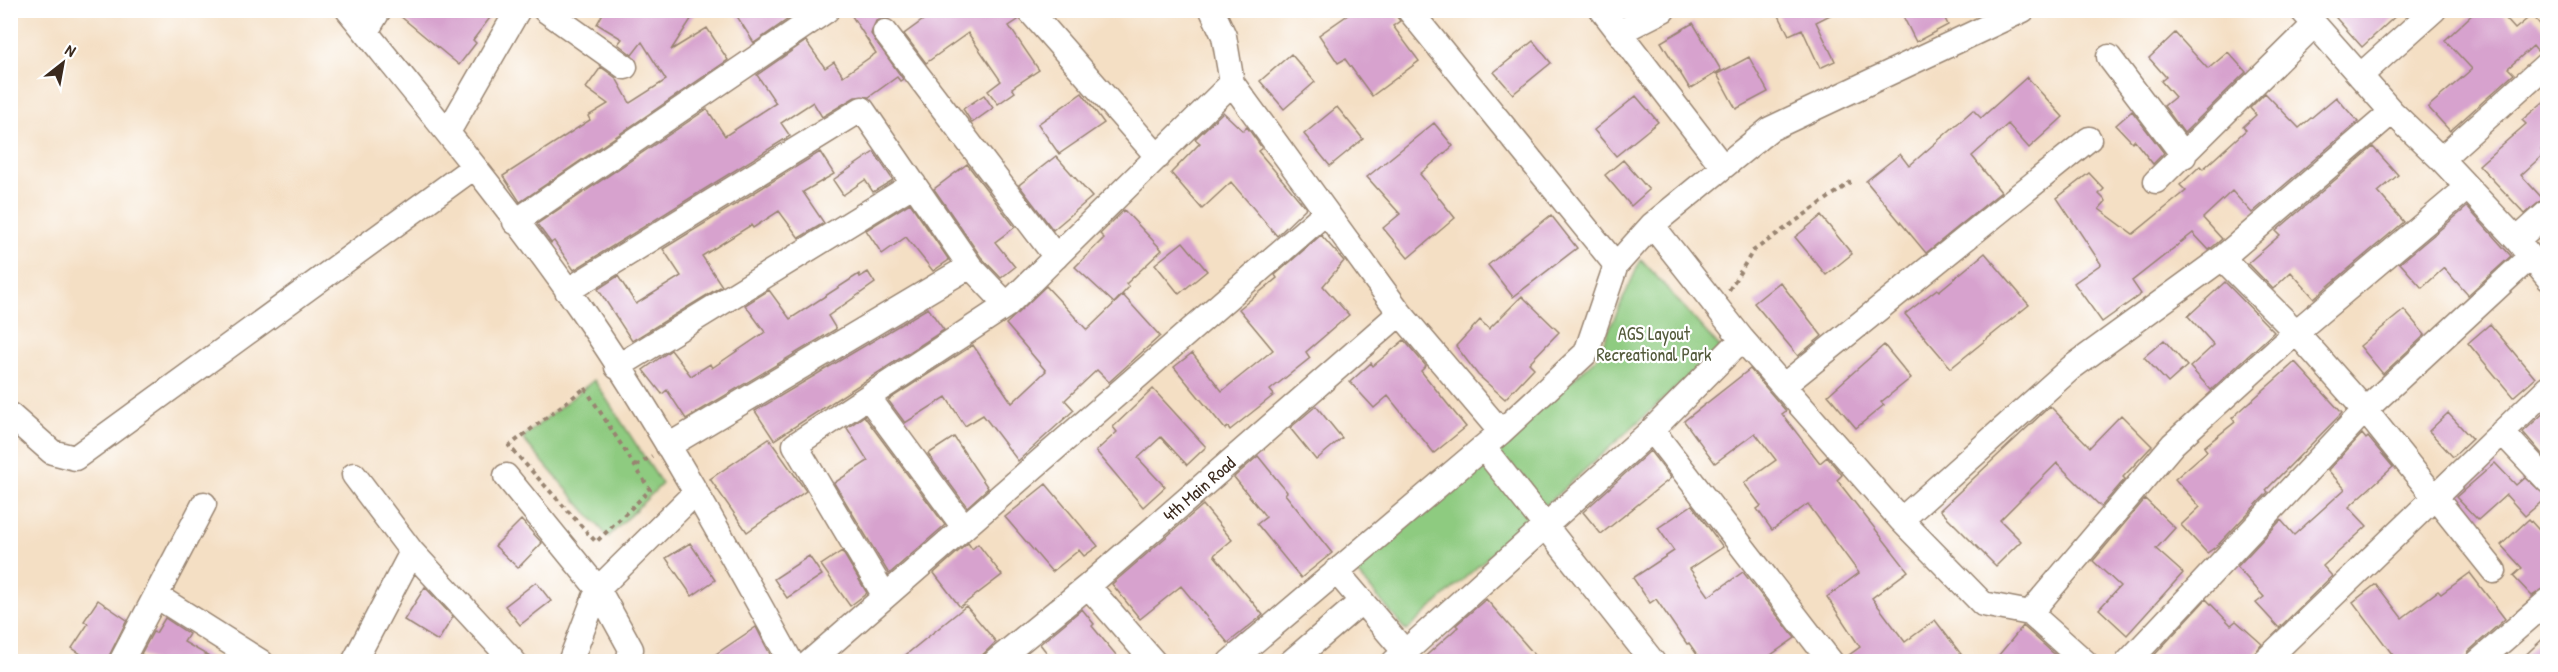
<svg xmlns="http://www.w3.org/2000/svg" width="2558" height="672" font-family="'Patrick Hand',sans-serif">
<rect width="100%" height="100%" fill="#fff"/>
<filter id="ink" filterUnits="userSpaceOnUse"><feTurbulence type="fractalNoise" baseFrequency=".0167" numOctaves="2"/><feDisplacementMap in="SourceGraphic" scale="12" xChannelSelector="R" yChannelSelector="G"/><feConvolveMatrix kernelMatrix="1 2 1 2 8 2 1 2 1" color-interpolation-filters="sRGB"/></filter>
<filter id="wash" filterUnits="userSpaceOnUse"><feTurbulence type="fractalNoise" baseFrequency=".008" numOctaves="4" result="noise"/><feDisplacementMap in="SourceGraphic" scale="24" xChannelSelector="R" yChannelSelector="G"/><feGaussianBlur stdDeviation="1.35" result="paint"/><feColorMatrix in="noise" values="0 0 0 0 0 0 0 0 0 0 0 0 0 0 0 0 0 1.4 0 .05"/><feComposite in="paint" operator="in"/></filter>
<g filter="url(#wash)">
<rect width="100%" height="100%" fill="#f4dfc4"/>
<!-- green -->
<path fill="#8ecb80" stroke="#647a4f" stroke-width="1.5" d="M1641 259 1720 348 1406 631 1356 571 1596 359Z
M594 380 662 484 608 537 522 438Z"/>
<g id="blocks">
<!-- building -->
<path fill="#d7a2ce" d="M393 10H496L473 40 476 43 459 65Z
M605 10H697L671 50 707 28 728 60 520 202 503 176 590 120 588 116 608 104 586 88 601 67 616 78 630 103 666 80 642 42 632 55 618 44 622 39 597 24Z
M733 10H786L791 17 754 43Z
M848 10H883L888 18 876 21 871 34 903 79 900 81 897 77 869 97H855L822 117 813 102 781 123 790 136 574 270 554 241 551 243 537 224 707 109 725 136 776 103 757 75 806 41 825 68 834 62 843 76 876 53Z
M937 10H1015L1018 20 1009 26 1039 70 1012 88 1015 92 998 104 988 91 1001 81 968 33 926 63 904 34Z
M1355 10H1392L1400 21 1393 26 1419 61 1372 96 1345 59 1338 63 1319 35Z
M1776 10H1840L1816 22 1835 61 1820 68 1802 29 1789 35Z
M1900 10H1941L1948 25 1916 42Z
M2329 10H2402L2362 47Z
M2477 10H2498L2515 29 2532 15 2547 32V41L2537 51 2533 46 2508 68 2514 74 2450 131 2428 107 2472 69 2445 40Z
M1693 23 1721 70 1690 89 1661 42Z
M2175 33 2208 69 2228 52 2246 72 2184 133 2164 106 2175 97 2161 81 2166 77 2149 58Z
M1533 41 1551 63 1513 94 1494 72Z
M1291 54 1315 82 1284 109 1260 81Z
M1749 57 1768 92 1736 109 1717 74Z
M2027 77 2063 117 2029 148 2008 124 1972 156 2001 192 1926 253 1866 181 1900 154 1909 166 1973 110 1981 118Z
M1082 93 1104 123 1059 154 1038 124Z
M2265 93 2299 128 2336 97 2358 122 2252 213 2232 191 2203 218 2222 239 2209 250 2193 233 2132 281 2141 294 2102 322 2074 283 2101 264 2057 198 2089 173 2104 189 2099 194 2106 201 2099 209 2133 234 2186 191 2180 185 2200 166 2203 169 2246 130 2243 127 2256 115 2250 108Z
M984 95 993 108 972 123 963 109Z
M1636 96 1658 122 1616 156 1594 130Z
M2547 99V145L2541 150 2544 154 2521 175 2543 199 2525 214 2479 165 2526 124 2522 120Z
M1337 107 1363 139 1330 166 1304 134Z
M2132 111 2164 153 2153 164 2134 140 2132 142 2116 125Z
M1223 112 1243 131 1247 127 1262 148 1258 151 1306 208 1277 236 1231 182 1202 209 1171 173 1200 143 1195 139Z
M1434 123 1453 146 1420 174 1455 218 1408 258 1383 228 1400 214 1367 177Z
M2373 147 2398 175 2378 192 2404 222 2314 298 2291 272 2273 289 2248 263 2280 235 2276 231Z
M820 152 834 174 803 192 824 223 799 238 779 211 753 228 751 225 702 256 722 286 632 341 598 289 618 276 636 304 681 276 663 249Z
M874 152 893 180 873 192 865 180 843 195 833 180Z
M1056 156 1092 197 1053 230 1019 185Z
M1623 160 1649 190 1631 206 1605 175Z
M967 164 1015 227 995 242 1015 267 1001 278 981 257 934 189Z
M910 203 949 260 933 271 906 237 882 254 866 230Z
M2467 207 2511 256 2468 295 2444 268 2422 288 2400 263Z
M1124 210 1162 250 1126 284 1129 287 1114 303 1075 267 1104 238 1100 234Z
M1551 215 1577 248 1513 297 1488 265Z
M1821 216 1852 254 1826 275 1795 237Z
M1321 235 1344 261 1323 286 1349 315 1306 352 1310 358 1270 390 1274 395 1230 430 1228 427 1225 429 1174 367 1192 353 1222 391 1273 350 1239 309 1277 278 1275 275Z
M1183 242 1207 271 1179 294 1155 264Z
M1985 253 2029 305 1951 368 1905 314 1937 289 1939 291Z
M868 272 875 283 828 316 836 329 686 419 667 390 662 394 643 370 671 350 691 376 710 364 712 368 765 332 745 305 769 290 790 319 859 274 860 277Z
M1780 282 1822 336 1798 356 1754 303Z
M2225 282 2274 332 2211 390 2190 367 2214 345 2188 316Z
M1046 286 1087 330 1123 295 1160 336 1109 382 1097 370 1065 400 1074 410 1018 461 983 415 965 426 946 397 905 423 888 400 973 345 1012 403 1046 371 1006 324Z
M1522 296 1559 332 1529 363 1534 368 1505 399 1478 375 1456 346 1480 320 1489 329Z
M928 308 944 330 774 440 755 411Z
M2404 310 2425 335 2383 374 2360 346Z
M2490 324 2535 378 2513 397 2468 343Z
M1404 340 1426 366 1421 371 1466 427 1434 453 1388 396 1374 408 1350 382 1371 363 1373 366Z
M2164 340 2187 366 2168 383 2144 357Z
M1884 345 1911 378 1881 402 1884 405 1856 428 1828 395Z
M2295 362 2342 413 2266 490 2268 492 2217 546 2207 553 2181 525 2200 507 2175 479 2207 451 2204 447 2235 422 2232 418Z
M1750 369 1786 411 1782 414 1820 463 1827 457 1842 475 1837 480 1908 571 1872 598 1905 642 1935 620 1967 662H1845V658L1860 647 1827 597 1859 573 1808 504 1772 530 1757 509 1761 506 1744 483 1776 460 1755 433 1715 463 1684 421Z
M1153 389 1206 447 1187 465 1161 437 1138 458 1165 487 1143 507 1096 451 1117 432 1113 427Z
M1316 406 1342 438 1316 460 1290 428Z
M2050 406 2090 447 2121 415 2152 446 2123 477 2125 479 2101 507 2057 463 2000 520 2021 541 1996 566 1940 510Z
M2547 410V460L2523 432Z
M2448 413 2472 439 2453 457 2429 431Z
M864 416 945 525 889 574 834 483 868 461 847 428Z
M2362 434 2366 439 2368 437 2393 467 2349 507 2367 526 2323 566 2332 576 2279 628 2256 603 2264 597 2237 567 2281 520 2294 535 2345 489 2328 470Z
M954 437 988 488 967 507 928 454Z
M769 439 806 491 747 532 710 479Z
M1650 451 1671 478 1601 534 1583 512Z
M1258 456 1287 492 1285 494 1332 553 1301 578 1257 524 1266 517 1234 477Z
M2495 463 2516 485 2525 477 2547 497 2525 516 2506 495 2478 520 2456 497Z
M1046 484 1098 546 1084 556 1079 550 1052 572 1005 517Z
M2145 499 2175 528 2156 549 2183 573 2127 635 2099 609 2120 586 2093 561Z
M1203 505 1232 540 1214 555 1263 615 1228 643 1181 586 1140 619 1112 584Z
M1692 505 1723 547 1690 569 1709 596 1743 572 1795 638 1761 662H1702L1689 643 1687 644 1656 599 1650 603 1633 578 1674 551 1658 528Z
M2529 519 2547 539V587L2532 596 2513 576 2522 568 2501 545Z
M521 520 542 543 518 568 495 546Z
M690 543 715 580 692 596 666 558Z
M968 543 972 549 978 544 1002 575 960 607 934 573Z
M842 551 867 593 850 606 821 565Z
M809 556 822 575 787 598 774 579Z
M2470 573 2505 619 2469 651 2464 662H2398L2353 602 2376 584 2402 618 2438 591 2441 594Z
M536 582 551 601 520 625 505 606Z
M425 587 453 617 438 641 404 620Z
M1486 599 1541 662H1419L1458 627 1456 625Z
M2206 599 2231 625 2236 621 2262 644 2250 660 2148 662Z
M98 600 127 620 106 662H93L72 648 88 624 84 621Z
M966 606 996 642 975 662H897Z
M1082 609 1094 624 1092 626 1122 662H1054L1040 644Z
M165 618 189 634 184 642 219 662H155L141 654 153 632 156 633Z
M2023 626 2063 662H1993Z
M756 627 774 662H704Z
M2547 635V662H2518Z"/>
</g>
</g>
<g filter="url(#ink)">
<use href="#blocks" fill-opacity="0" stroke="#988471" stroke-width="1.5"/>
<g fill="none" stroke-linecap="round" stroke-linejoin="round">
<defs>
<path id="minor" d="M348 10C429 110 512 209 585 315 661 426 726 544 791 662
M545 10 625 67
M1029 10 1158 157
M1212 10 1224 36 1232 83 1400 313 1501 432 1586 353 1616 265 1652 225 1723 167 1770 129 2023 10
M1409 10 1616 265
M1602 10 1723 167
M2302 10 2392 112 2441 159 2517 240 2548 278
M366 32 379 10
M885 32 1056 257
M1620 32 1663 10
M2109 57 2184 156
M2360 76 2434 10
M448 132 518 10
M2441 159 2548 63
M2156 181 2314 25
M515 222 827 10
M1652 225 1742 339 1901 520 1983 604 2030 613 2085 662
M2517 240 2548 212
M2222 258 2296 332 2365 410 2494 571
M567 291 862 109 970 266 1007 305
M617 367 914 184
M1783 386 2089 139
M868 397 964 527
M10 415 52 452 75 458 474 167
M1652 430 1831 662
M2502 432 2548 481
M668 446 970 266
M1483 447 1653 662
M354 475 412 552
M506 476 598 589 631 649 628 662
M1901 520 2071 368 2222 258 2392 112
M1336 571 1405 652
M1088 586 1154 662
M885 596 795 445 1007 305 1232 83
M158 597 261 662
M2030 613 2173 444 2296 332 2467 188
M121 662 204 504
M354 662 412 552 514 662
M570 662 598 589 696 492
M810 662 1325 213
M995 662 1088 586 1400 313
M1230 662 1501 432
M1291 662 1362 601
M1394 662 1652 430 1742 339
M2128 662 2365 410 2529 258
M2264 662 2548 388
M2478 662 2548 601"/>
</defs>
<!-- minor casing -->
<use href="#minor" stroke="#988471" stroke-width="27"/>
<!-- path -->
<path stroke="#988471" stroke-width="4" stroke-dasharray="4.5 4.5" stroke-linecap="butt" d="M1729 290 1753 251 1851 182
M585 388 650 490 596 542 509 446Z
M636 466 652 456"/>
<!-- minor -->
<use href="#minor" stroke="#fff" stroke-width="24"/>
</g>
</g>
<g text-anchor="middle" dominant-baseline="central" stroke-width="4.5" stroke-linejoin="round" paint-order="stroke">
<!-- park labels -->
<g font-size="18" fill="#545a3b" stroke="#fff">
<text x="1654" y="333">AGS Layout<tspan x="1654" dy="21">Recreational Park</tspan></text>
</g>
<!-- street labels -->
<g font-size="18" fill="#3b2a1e" stroke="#fff">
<text transform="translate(1199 489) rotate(-41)">4th Main Road</text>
</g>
</g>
<!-- margin -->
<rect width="2558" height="672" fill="none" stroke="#fff" stroke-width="36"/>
<!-- north arrow -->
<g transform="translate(63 63) rotate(31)" stroke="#ffffff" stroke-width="4.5" paint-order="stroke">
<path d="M0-4.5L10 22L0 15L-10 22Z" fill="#3b2a1e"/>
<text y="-9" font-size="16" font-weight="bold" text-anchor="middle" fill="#3b2a1e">N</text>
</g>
</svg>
